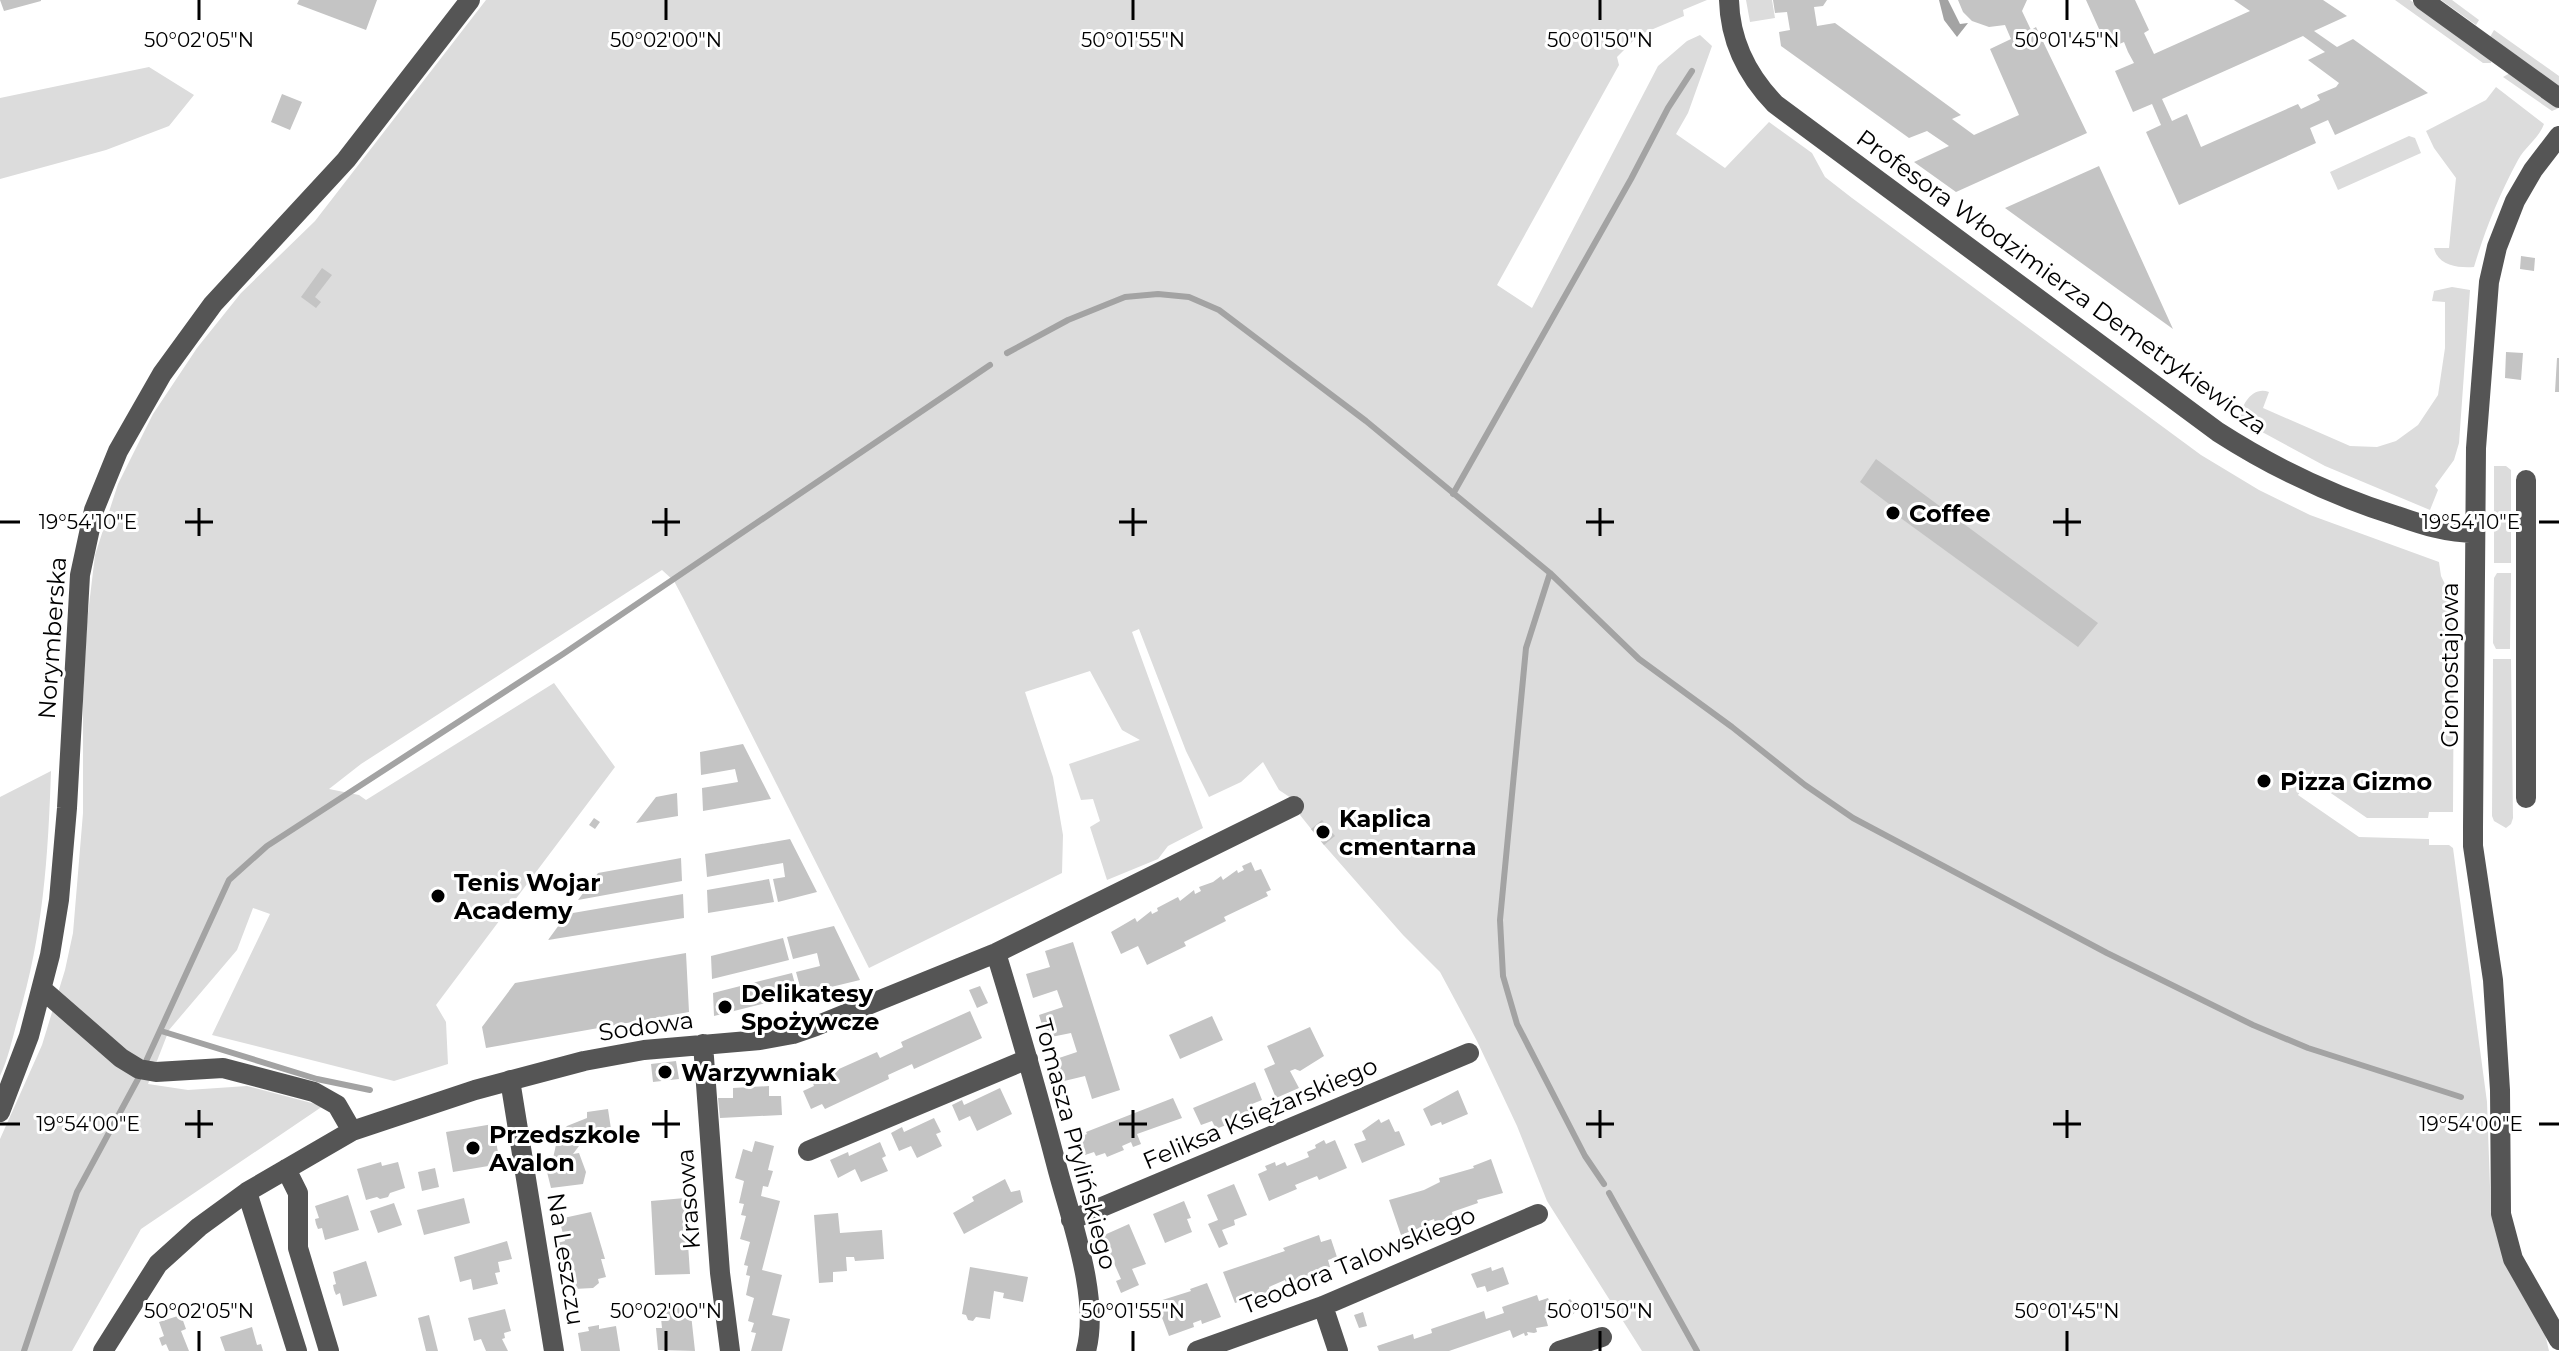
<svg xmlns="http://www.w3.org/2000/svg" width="2559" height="1351" font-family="Montserrat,sans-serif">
<rect width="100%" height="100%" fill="#fff"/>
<!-- green -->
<path fill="#dcdcdc" d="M486 0H1707L1683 10 1684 16 1639 35 1617 57 1619 65 1497 285 1532 308 1658 66 1687 41 1700 35 1712 46 1688 113 1676 134 1725 168 1769 122 1812 153 1825 177 1852 198 2201 455 2259 490 2310 515 2439 562 2441 576 2448 590 2454 633 2453 812H2429L2428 818H2367L2322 787 2316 781 2313 770 2298 795 2359 837 2429 839V845H2449L2453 848 2487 1102 2491 1215 2506 1266 2545 1334 2549 1351H1642L1547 1201 1517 1126 1477 1041 1440 972 1403 935 1324 845 1300 815 1291 798 1279 790 1263 762 1241 782 1209 797 1186 751 1139 629 1132 632 1203 828 1168 846 1158 859 1107 880 1090 827 1100 821 1093 799 1081 800 1069 764 1140 740 1122 730 1090 671 1025 692 1053 777 1063 835 1062 873 869 968 683 598 674 581 662 570 361 764 329 789 359 795 366 800 554 683 615 767 436 1005 446 1022 448 1064 394 1081 212 1035 270 914 253 908 237 950 169 1030 148 1084 188 1090 247 1086 323 1106 141 1229 72 1351H0V1139L42 1045 65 970 73 933 83 813V700L87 622 95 555 118 484 153 414 197 348 241 293 315 221Z
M1746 0H1772L1775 18 1750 22Z
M2395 0H2410L2491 58V63H2483Z
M2441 0H2452L2479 20 2476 25Z
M2494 30 2559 76V87L2490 37Z
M149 67 194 95 169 126 106 150 0 179V98Z
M2510 73 2559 108 2552 111 2503 77Z
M2496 87 2544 124C2539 138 2525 147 2518 160 2499 195 2485 230 2474 267 2458 268 2438 266 2434 248H2449L2456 178 2434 148 2426 131 2486 100Z
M2409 136 2415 138 2421 153 2338 190 2330 172Z
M2452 287 2470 290 2459 443 2454 460 2435 486 2438 490 2430 510 2325 466 2240 420C2241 405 2252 386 2269 392L2263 408 2350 446 2377 447 2396 441 2418 425 2438 395 2445 348V302L2432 301 2434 291Z
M2494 466H2506L2511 470V563H2494Z
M2497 573H2511L2510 649H2496L2493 643 2494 578Z
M2493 659H2511L2513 818 2511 824 2506 828 2494 821 2492 816Z
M51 771C48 860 43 936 17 1022 12 1040 8 1059 0 1076V797Z"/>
<!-- water -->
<path fill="#a3a3a3" d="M1939 0H1948L1960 24 1968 23 1957 37 1944 20Z"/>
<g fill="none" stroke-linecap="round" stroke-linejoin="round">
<!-- stream -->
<path stroke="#a3a3a3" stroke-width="6" d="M1007 353 1068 320 1125 297 1158 294 1189 297 1219 310 1366 421 1550 573 1639 659 1732 727 1805 785 1853 818 2107 953 2253 1025 2308 1048 2461 1097
M1453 494 1631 179 1668 108 1692 71
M1550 573 1526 648 1500 920 1503 976 1517 1024 1585 1156 1604 1184
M161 1031 317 1079 370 1090
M147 1059 229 880 267 846 563 654 990 365
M1609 1193 1697 1351
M24 1351 77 1192 138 1079"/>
</g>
<!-- building -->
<path fill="#c4c4c4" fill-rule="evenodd" d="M0 0H41V1L4 11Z
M299 0H377L366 30 297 4Z
M1773 0H1827L1823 6 1814 7 1817 26 1835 23 1961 115 1952 119 1974 135 2019 115 1990 49 2011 39 2005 25 1989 27 1972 21 1963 12 1958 0H2027L2022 11 2031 30 2036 27 2087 133 1956 192 1914 162 1949 146 1927 131 1909 138 1781 46 1779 32 1790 30 1787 12 1775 13Z
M2086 0H2135L2149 30 2144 33 2154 54 2250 11 2234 0H2323L2347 16 2314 31 2337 47 2353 39 2428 93 2335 135 2328 120 2310 128 2316 143 2179 205 2146 132 2161 125 2152 104 2133 112 2115 71 2134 63 2128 52 2124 42 2108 49ZM2303 36 2325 52 2308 60 2339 83 2336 87 2317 95 2320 100 2301 109 2298 104 2201 147 2187 114 2172 121 2162 99Z
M282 94 302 102 290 130 271 122Z
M2099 166 2173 329 2005 208Z
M2521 256 2535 258 2534 271 2520 269Z
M322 268 332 275 315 297 321 302 316 308 301 297Z
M2506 352 2523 353 2521 380 2505 378Z
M2557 358H2559V392H2555Z
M1876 459 2098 623 2078 647 1891 511 1893 507 1860 482Z
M743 744 771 799 703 811 702 788 738 782 735 769 701 775 700 752Z
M677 793 678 816 636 823 656 797Z
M594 818 600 822 595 829 589 825Z
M1322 820 1335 836 1324 845 1311 829Z
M790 839 817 892 778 902 773 879 785 877 783 863 707 877 705 854Z
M681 858 682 881 578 900 598 873Z
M1251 862 1255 871 1261 869 1271 890 1266 892 1268 896 1224 917 1226 921 1184 942 1186 946 1147 965 1138 946 1121 954 1111 932 1135 918 1137 922 1151 911 1152 914 1158 911 1157 908 1178 897 1180 901 1194 890 1195 894 1201 891 1199 887 1213 882 1221 876 1223 880 1237 870 1238 873 1244 870 1242 866Z
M769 879 774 902 708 913 707 890Z
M683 894 684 918 548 940 567 914Z
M834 926 860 980 802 994 796 972 820 966 817 953 793 959 787 937Z
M783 938 789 960 712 979 711 956Z
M1073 942 1120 1090 1092 1099 1085 1076 1060 1082 1053 1060 1077 1052 1071 1033 1046 1038 1039 1015 1063 1007 1057 990 1033 998 1026 974 1050 967 1045 951Z
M686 953 689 1012 486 1048 482 1027 515 983Z
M792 973 798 995 714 1016 713 993Z
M980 986 988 1003 977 1008 969 990Z
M970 1011 982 1038 914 1069 912 1064 888 1075 889 1079 825 1109 822 1104 811 1109 803 1091 814 1086 812 1081 877 1052 880 1058 903 1047 901 1042Z
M1212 1016 1223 1040 1180 1059 1169 1035Z
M1310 1027 1324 1056 1300 1071 1295 1069 1290 1071 1299 1088 1276 1098 1264 1069 1275 1064 1267 1046Z
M676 1061 679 1079 653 1082 651 1064Z
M1255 1082 1262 1100 1252 1104 1256 1113 1216 1129 1212 1121 1201 1125 1193 1108Z
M769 1086V1096H781L782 1115 720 1118 718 1098H733V1088Z
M1000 1088 1012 1114 977 1131 970 1116 959 1121 952 1105 962 1100 964 1105Z
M1458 1090 1468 1114 1442 1125 1441 1122 1431 1126 1423 1109Z
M1173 1098 1182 1118 1137 1134 1141 1144 1133 1147 1131 1142 1122 1146 1124 1150 1107 1157 1105 1153 1096 1156 1094 1152 1085 1155 1078 1138 1087 1134 1086 1132Z
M608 1109 611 1129 591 1130 573 1154 579 1153 586 1172 583 1184 551 1188 544 1160 553 1158 558 1136 567 1126 587 1118V1112Z
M934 1118 941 1132 936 1134 942 1146 917 1158 911 1146 899 1151 891 1133 902 1127 904 1132Z
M1379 1119 1381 1123 1389 1119 1395 1132 1399 1131 1405 1145 1362 1163 1354 1144 1366 1140 1362 1131Z
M493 1124 500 1164 453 1172 446 1132Z
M1324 1140 1326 1144 1335 1140 1347 1168 1319 1180 1317 1176 1295 1185 1297 1189 1269 1201 1258 1174 1267 1170 1265 1166 1275 1162 1276 1166 1285 1162 1287 1166 1309 1157 1307 1152 1316 1148 1315 1145Z
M755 1141 774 1146 768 1170 773 1171 768 1187 763 1186 761 1196 780 1201 762 1270 782 1275 772 1315 790 1319 782 1351H751L756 1333 751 1332 754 1323 748 1321 754 1298 746 1295 750 1276 746 1275 748 1266 744 1265 750 1242 740 1239 746 1216 741 1215 744 1204 739 1203 744 1181 735 1178 743 1149 752 1152Z
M880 1142 886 1156 882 1158 888 1171 861 1182 855 1169 838 1178 830 1160 848 1152 849 1156Z
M1491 1159 1503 1193 1477 1200 1478 1203 1452 1212 1453 1216 1435 1223 1434 1219 1426 1222 1427 1225 1401 1235 1389 1200 1424 1190 1440 1182 1439 1178 1474 1168 1473 1166Z
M381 1162 382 1166 398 1162 405 1188 390 1193 388 1197 380 1199 377 1197 366 1200 357 1169Z
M435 1168 439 1187 422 1191 418 1172Z
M1005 1179 1011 1192 1020 1190 1023 1202 964 1234 953 1213 974 1201 972 1197Z
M1234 1184 1247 1215 1234 1220 1235 1225 1222 1230 1228 1244 1219 1248 1208 1224 1218 1220 1207 1195Z
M348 1195 359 1230 325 1240 322 1228 318 1229 316 1224 315 1219 319 1218 315 1206Z
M464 1198 470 1223 424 1235 417 1210Z
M685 1198 690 1274 655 1275 651 1201Z
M1184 1201 1191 1218 1187 1219 1192 1232 1165 1243 1153 1214Z
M394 1203 402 1225 378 1233 370 1211Z
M591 1212 605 1259H601L606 1277 598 1279 599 1283 593 1288 574 1289 571 1266 563 1267 560 1254 557 1243 565 1241 559 1219Z
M838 1213 840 1233 882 1230 884 1259 855 1261 854 1257H846L847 1271 833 1272V1282L819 1283 814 1215Z
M1129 1224 1146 1264 1132 1269 1139 1285 1121 1293 1116 1281 1121 1279 1102 1236Z
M1319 1235 1321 1242 1331 1239 1337 1257 1328 1260 1330 1267 1322 1270 1323 1273 1305 1280 1304 1277 1286 1283 1285 1280 1269 1287 1270 1291 1252 1297 1251 1294 1242 1297 1244 1300 1235 1303 1223 1272 1285 1251 1283 1248Z
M507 1241 512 1259 498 1262 500 1272 495 1273 498 1284 473 1290 471 1279 460 1282 454 1257Z
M366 1261 377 1296 343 1306 340 1293 336 1295 334 1290 333 1285 336 1284 333 1272Z
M970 1267 1028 1277 1023 1302 1003 1298 1004 1293 994 1291 990 1319 976 1317 973 1321 968 1320 966 1315 962 1314Z
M1491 1267 1492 1271 1503 1267 1509 1284 1487 1292 1485 1286 1477 1288 1471 1274Z
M1207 1283 1221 1317 1202 1324 1201 1320 1193 1323 1194 1327 1169 1336 1156 1302 1191 1291 1190 1289Z
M1537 1295 1539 1301 1548 1298 1555 1316 1546 1319 1548 1326 1536 1328 1537 1332 1534 1333 1527 1332 1528 1335 1525 1336 1524 1333 1513 1338 1510 1330 1449 1351H1379L1377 1346 1413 1334 1414 1339 1432 1333 1431 1329 1484 1311 1486 1319 1504 1313 1502 1307Z
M1570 1299 1579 1309 1572 1315 1564 1304Z
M690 1305 695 1351 658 1350 656 1328H662L660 1308Z
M505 1309 511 1331 504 1333 505 1338 502 1339 508 1351H486L481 1339 474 1341 468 1318Z
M1363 1312 1367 1326 1359 1328 1354 1315Z
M181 1315 186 1329 181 1331 189 1351H169L166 1344 162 1346 159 1338 164 1336 159 1322Z
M429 1315 438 1351H426L418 1318Z
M599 1325V1329L616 1326 620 1351H581L578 1333 589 1331 588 1327Z
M252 1327 257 1345 261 1344 263 1351H225L220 1337Z"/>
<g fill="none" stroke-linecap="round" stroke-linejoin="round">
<!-- minor -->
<path stroke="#555" stroke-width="20" d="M1729 0C1730 40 1747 75 1775 104L2218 432C2274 468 2333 496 2397 516 2423 525 2447 533 2475 533
M2423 0 2559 98
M2559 136 2533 170 2515 201 2497 247 2489 282 2476 448 2473 828V846L2493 980 2500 1090 2501 1214 2513 1259 2559 1340
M2526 480V798
M996 953C1018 1025 1039 1098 1058 1171 1072 1223 1100 1299 1086 1351
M43 990 121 1058 139 1069 156 1072 223 1068 314 1092 337 1105 352 1131
M703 1044 720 1273 730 1351
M510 1080 554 1351
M0 1112 29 1036 50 955 59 900 67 808 80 575 94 510 118 451 162 374 213 304 346 160 470 0
M808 1151 1028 1059
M286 1169 298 1193V1248L329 1351
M247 1192 297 1351
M1071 1220 1469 1053
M1323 1306 1338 1351
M103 1351 158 1264 199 1227 247 1192 352 1131 475 1090 584 1061 644 1050 760 1040 793 1034 816 1026 996 953 1294 806
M1197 1351 1323 1306 1538 1214
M1559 1351 1602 1337"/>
</g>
<!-- ticks -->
<path fill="none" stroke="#000" stroke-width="3" d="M199 0V20M666 0V20M1133 0V20M1600 0V20M2067 0V20M199 508V536M666 508V536M1133 508V536M1600 508V536M2067 508V536M0 522H20M185 522H213M652 522H680M1119 522H1147M1586 522H1614M2053 522H2081M2539 522H2559M199 1110V1138M666 1110V1138M1133 1110V1138M1600 1110V1138M2067 1110V1138M0 1124H20M185 1124H213M652 1124H680M1119 1124H1147M1586 1124H1614M2053 1124H2081M2539 1124H2559M199 1331V1351M666 1331V1351M1133 1331V1351M1600 1331V1351M2067 1331V1351"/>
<!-- markers -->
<g fill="#000" stroke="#fff" stroke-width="3">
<circle cx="1893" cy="513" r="8"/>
<circle cx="2264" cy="781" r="8"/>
<circle cx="1323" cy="832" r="8"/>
<circle cx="438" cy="896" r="8"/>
<circle cx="725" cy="1007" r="8"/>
<circle cx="665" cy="1072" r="8"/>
<circle cx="473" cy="1148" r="8"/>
</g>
<g text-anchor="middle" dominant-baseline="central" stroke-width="6" stroke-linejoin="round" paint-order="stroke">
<!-- street labels -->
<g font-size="24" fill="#000" stroke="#fff">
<text transform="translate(2062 282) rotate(36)">Profesora Włodzimierza Demetrykiewicza</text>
<text transform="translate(52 638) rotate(-86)">Norymberska</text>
<text transform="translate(2449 665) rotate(-90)">Gronostajowa</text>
<text transform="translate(646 1026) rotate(-8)">Sodowa</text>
<text transform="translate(1260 1113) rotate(-23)">Feliksa Księżarskiego</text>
<text transform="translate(1076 1144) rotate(75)">Tomasza Prylińskiego</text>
<text transform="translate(688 1199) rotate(-94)">Krasowa</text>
<text transform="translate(566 1259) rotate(81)">Na Leszczu</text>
<text transform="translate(1358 1260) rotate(-22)">Teodora Talowskiego</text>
</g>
<!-- poi labels -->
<g font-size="24" font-weight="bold" fill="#000" stroke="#fff" text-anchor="start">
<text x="1909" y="513">Coffee</text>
<text x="2280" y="781">Pizza Gizmo</text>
<text x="1339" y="818">Kaplica<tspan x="1339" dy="28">cmentarna</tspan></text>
<text x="454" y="882">Tenis Wojar<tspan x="454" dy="28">Academy</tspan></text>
<text x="741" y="993">Delikatesy<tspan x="741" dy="28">Spożywcze</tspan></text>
<text x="681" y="1072">Warzywniak</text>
<text x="489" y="1134">Przedszkole<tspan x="489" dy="28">Avalon</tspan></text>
</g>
</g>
<g font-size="20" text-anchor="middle" fill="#000" stroke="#fff" stroke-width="6" stroke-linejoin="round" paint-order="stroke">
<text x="199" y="47">50°02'05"N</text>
<text x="666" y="47">50°02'00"N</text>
<text x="1133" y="47">50°01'55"N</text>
<text x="1600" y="47">50°01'50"N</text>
<text x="2067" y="47">50°01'45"N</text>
<text x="2471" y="529">19°54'10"E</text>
<text x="88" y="529">19°54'10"E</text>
<text x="2471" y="1131">19°54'00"E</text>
<text x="88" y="1131">19°54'00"E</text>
<text x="199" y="1318">50°02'05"N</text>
<text x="666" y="1318">50°02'00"N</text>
<text x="1133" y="1318">50°01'55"N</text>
<text x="1600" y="1318">50°01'50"N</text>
<text x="2067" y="1318">50°01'45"N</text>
</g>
</svg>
